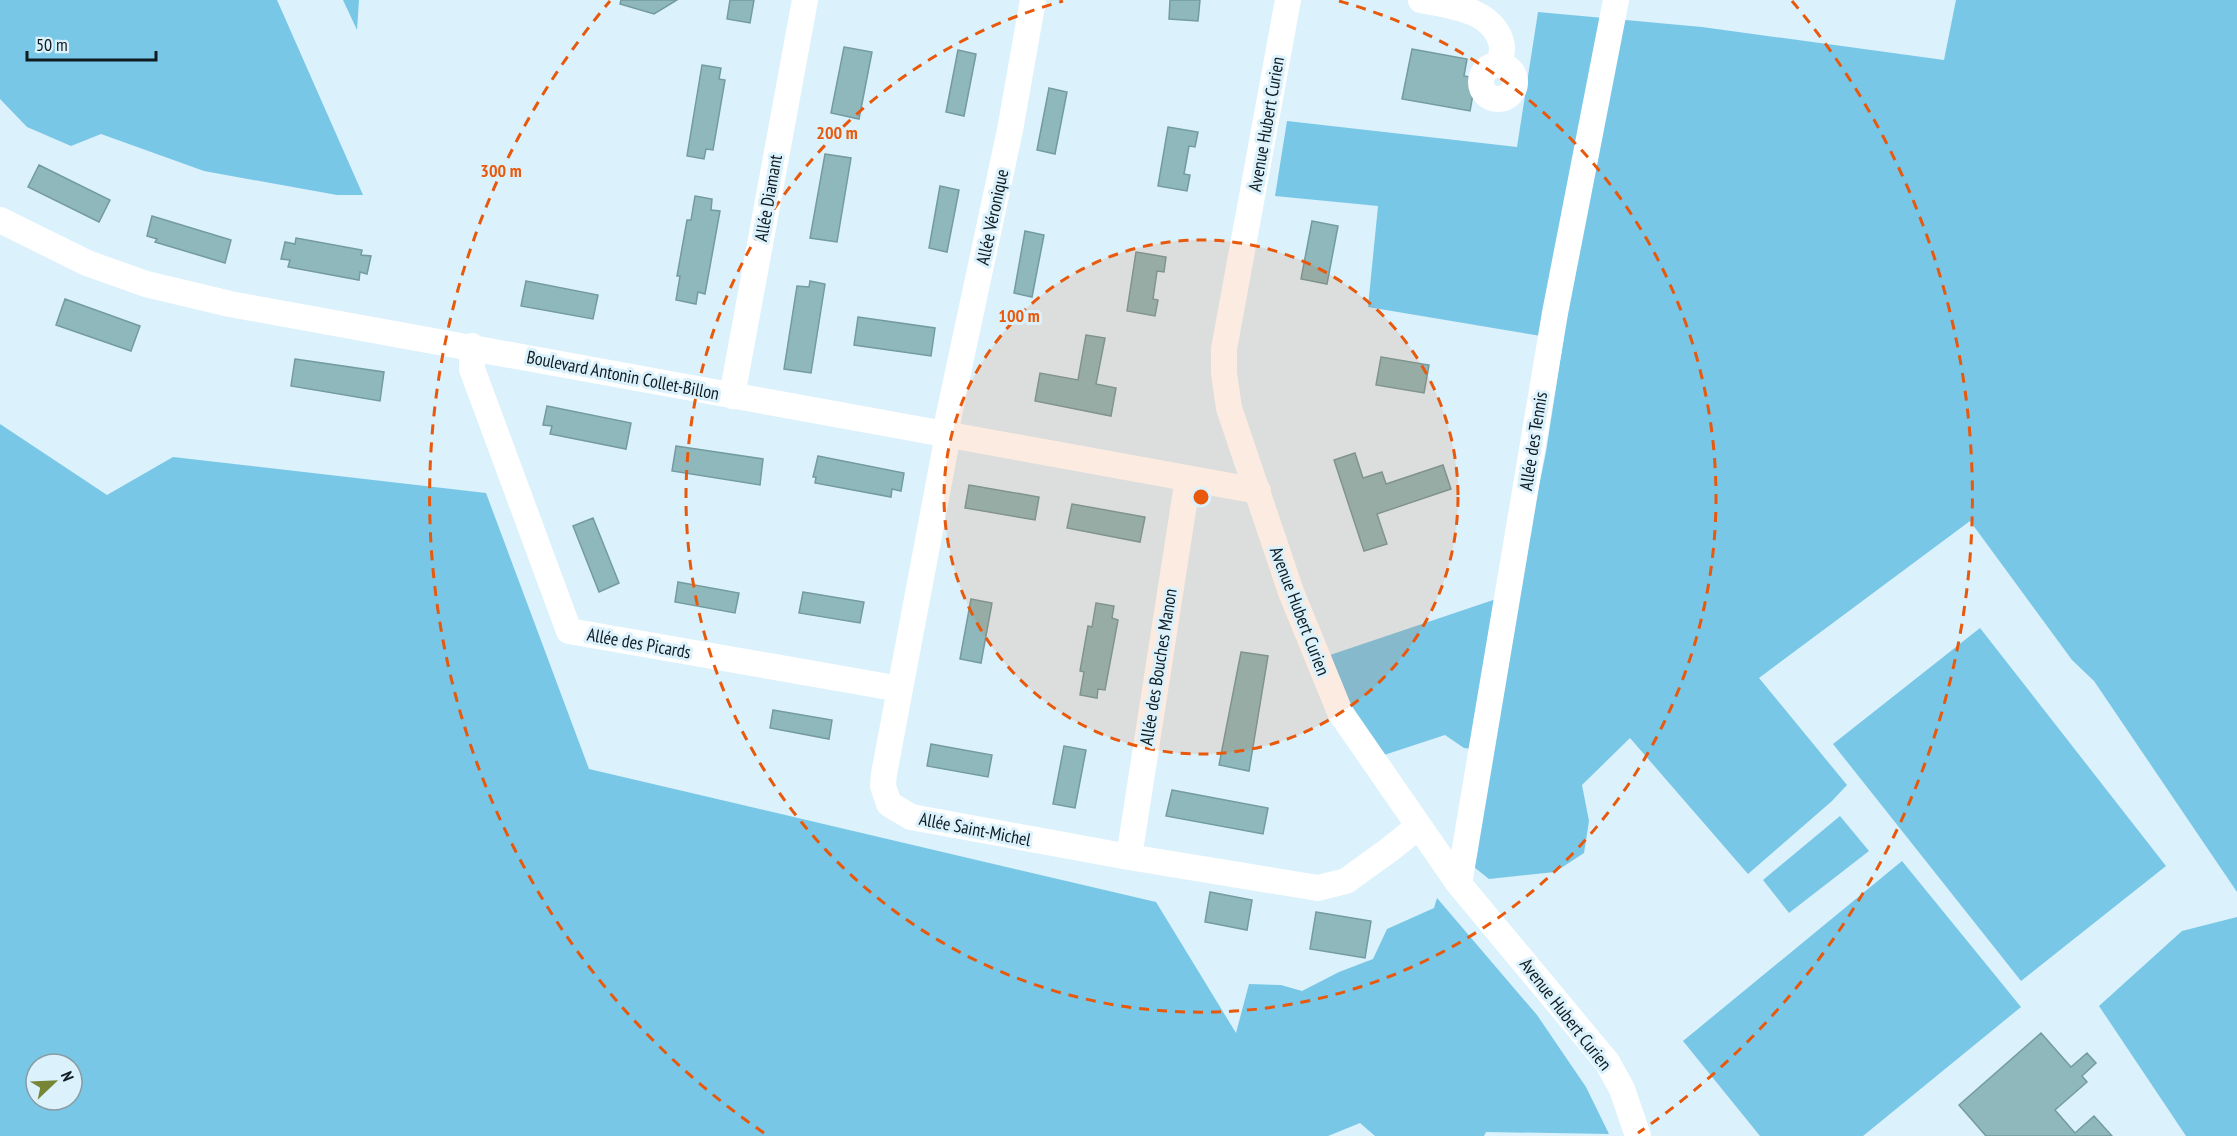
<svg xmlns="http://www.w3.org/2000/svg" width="2237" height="1136" font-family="'PT Sans Narrow',sans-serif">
<rect width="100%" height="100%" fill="#dbf1fb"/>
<!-- green -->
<path fill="#79c7e7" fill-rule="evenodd" d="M0 0H277L363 195H337L204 171 101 134 71 146 27 127 0 99Z
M343 0H359L357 30Z
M1956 0H2237V892L2094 681 2072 660 1970 521 1759 678 1847 785 1832 801 1748 874 1630 738 1582 785 1589 821 1584 853 1555 872 1489 879 1474 867 1493 751 1464 748 1445 735 1384 755 1348 703 1327 656 1517 592 1546 452 1564 336H1541L1368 307 1378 206 1275 196 1287 121 1517 147 1538 12 1702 27 1944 60Z
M0 424 107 495 173 457 486 493 589 769 1156 902 1236 1033 1249 984 1281 985 1302 991 1339 972 1373 959 1387 929 1434 908 1437 898 1537 1015 1586 1087 1609 1134 1486 1132 1484 1136H1375L1360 1123 1328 1136H0ZM36 1064H72V1100H36Z
M1980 628 2166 866 2021 981 1833 744Z
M1840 816 1869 851 1789 913 1763 880Z
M1902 861 2021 1007 1863 1136H1760L1683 1041Z
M2237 917V1136H2186L2099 1006 2182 931Z"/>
<!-- building -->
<path fill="#8eb8bc" stroke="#739ba0" stroke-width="1.5" d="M621 0H677L654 14 620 4Z
M730 0H754L750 23 727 19Z
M1170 0H1200L1198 21 1169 19Z
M844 47 872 52 859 119 831 113Z
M1412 49 1467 59 1464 76 1476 78 1470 111 1402 99Z
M958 50 976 54 964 116 946 112Z
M702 65 721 68 719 79 725 80 713 150 706 149 704 159 687 156Z
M1049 88 1067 92 1055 154 1037 150Z
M1168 127 1198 132 1195 147 1189 146 1184 174 1190 175 1187 191 1158 186Z
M825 154 851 158 837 242 810 238Z
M39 165 110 200 99 222 28 187Z
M940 186 959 190 947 252 929 248Z
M695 196 712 199 711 210 720 211 705 294 698 292 696 304 676 300 680 276H677L687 220H691Z
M152 216 231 240 225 263 155 242 157 239 147 236Z
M1312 221 1338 226 1327 284 1301 279Z
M1025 231 1044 235 1032 297 1014 293Z
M296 238 362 250 361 255 371 256 367 274 360 272 359 280 288 267 290 260 281 259 285 242 295 244Z
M1136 252 1166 257 1164 272 1157 271 1153 299 1158 300 1155 316 1127 311Z
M526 281 598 295 593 319 521 306Z
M810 281 825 284 811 373 784 369 797 286 809 287Z
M65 299 140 326 131 351 56 325Z
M858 317 935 328 931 356 854 345Z
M1086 335 1105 338 1096 384 1116 388 1111 416 1035 401 1040 373 1078 380Z
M1381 357 1429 365 1424 393 1376 385Z
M295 359 384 372 380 401 291 386Z
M547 406 631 423 626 449 550 434 552 426 543 425Z
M676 446 763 459 760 485 672 471Z
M1355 453 1363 478 1382 472 1386 484 1443 465 1451 489 1377 514 1387 544 1364 551 1334 460Z
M818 456 904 473 901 491 892 489 891 497 815 483 816 477H813Z
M969 485 1039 497 1035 520 965 508Z
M1072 504 1145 517 1140 542 1067 528Z
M593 518 619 583 599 592 573 526Z
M678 582 739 593 735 613 675 602Z
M803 592 864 602 860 623 799 613Z
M971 599 992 603 981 663 960 659Z
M1096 603 1114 606 1112 618 1118 620 1105 690 1098 689 1097 698 1080 695 1084 672 1080 671 1088 626 1092 627Z
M1241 652 1268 656 1249 771 1219 765Z
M773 710 832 720 829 739 770 728Z
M931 744 992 755 988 777 927 766Z
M1064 746 1086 750 1075 808 1053 804Z
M1172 790 1268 808 1263 834 1166 816Z
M1210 892 1252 900 1247 930 1205 922Z
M1316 912 1371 921 1365 958 1310 949Z
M2041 1033 2071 1067 2087 1053 2096 1063 2082 1076 2087 1082 2055 1110 2075 1133 2094 1116 2112 1136H1986L1959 1105Z"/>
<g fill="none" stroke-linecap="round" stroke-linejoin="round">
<!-- minor -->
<path stroke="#fff" stroke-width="26" d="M1033 0 1010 130 948 419 946 445 884 774 883 786 889 804 911 817 1129 857 1318 888 1346 881 1389 850 1419 826
M1288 0 1224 349V373L1229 408 1291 592 1340 712 1459 884 1607 1062 1622 1089 1638 1136
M1421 0C1450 6 1495 9 1502 46 1502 52 1501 59 1500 65
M1481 82a17 17 0 1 1 34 0a17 17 0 1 1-34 0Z
M0 220 87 263 146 284 230 304 1258 491
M472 346V369L569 631 900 689
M732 396 805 0
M1129 857 1188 478
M1459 884 1555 313 1616 0"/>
</g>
<!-- distance rings -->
<circle cx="1201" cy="497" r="257" fill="#e8590c" fill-opacity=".12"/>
<g fill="none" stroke="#e8590c" stroke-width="3" stroke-dasharray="10 8">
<circle cx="1201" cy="497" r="257"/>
<path d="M1339 1A515 515 0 1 1 1063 1"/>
<path d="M764 1133A772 772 0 0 1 610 1M1792 1A772 772 0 0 1 1638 1133"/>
</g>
<g text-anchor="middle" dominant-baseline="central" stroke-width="6" stroke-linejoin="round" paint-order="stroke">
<!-- street labels -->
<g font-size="18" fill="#0f1c22" stroke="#dbf1fb">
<text transform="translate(1266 124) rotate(-80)">Avenue Hubert Curien</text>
<text transform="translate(768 198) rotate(-80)">Allée Diamant</text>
<text transform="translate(992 217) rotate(-78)">Allée Véronique</text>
<text transform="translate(623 375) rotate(11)">Boulevard Antonin Collet-Billon</text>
<text transform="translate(1533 441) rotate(-81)">Allée des Tennis</text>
<text transform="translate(1300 611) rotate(69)">Avenue Hubert Curien</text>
<text transform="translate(639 643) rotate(10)">Allée des Picards</text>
<text transform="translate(1158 667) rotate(-81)">Allée des Bouches Manon</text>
<text transform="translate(975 829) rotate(11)">Allée Saint-Michel</text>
<text transform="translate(1566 1014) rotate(52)">Avenue Hubert Curien</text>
</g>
</g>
<circle cx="1201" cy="497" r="9" fill="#e8590c" stroke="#dbf1fb" stroke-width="3"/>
<g font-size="18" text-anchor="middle" font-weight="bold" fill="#e8590c" stroke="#dbf1fb" stroke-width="6" stroke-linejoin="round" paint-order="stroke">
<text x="837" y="139">200 m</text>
<text x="501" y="177">300 m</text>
<text x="1019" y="322">100 m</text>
</g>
<!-- north arrow -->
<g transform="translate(54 1082) rotate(67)"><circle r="28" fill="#dbf1fb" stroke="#899ca4" stroke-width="1.5"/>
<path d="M0-4.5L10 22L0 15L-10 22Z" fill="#778634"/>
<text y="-9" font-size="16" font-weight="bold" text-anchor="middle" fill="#0f1c22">N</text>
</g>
<!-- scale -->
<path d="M27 51v9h129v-9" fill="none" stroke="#0f1c22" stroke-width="3"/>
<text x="36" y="51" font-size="18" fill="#0f1c22" stroke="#dbf1fb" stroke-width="4.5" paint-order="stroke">50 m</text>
</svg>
